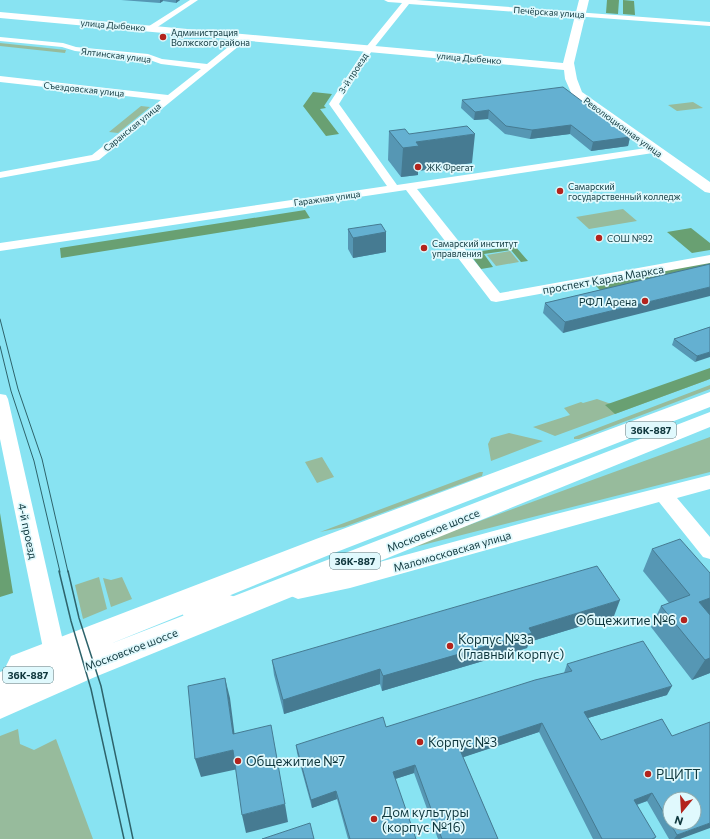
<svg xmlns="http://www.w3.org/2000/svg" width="710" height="839" font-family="Commissioner,sans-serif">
<rect width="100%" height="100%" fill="#88e3f2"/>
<!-- green -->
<path fill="#97bb9c" d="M0 43 66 50 65 53 0 46Z
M693 102 703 108 677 111 668 105Z
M141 106 150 107 118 133 109 132Z
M623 209 637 221 589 229 576 217Z
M510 251 519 262 496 266 487 255Z
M710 379 555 436 533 427 570 415 564 408 581 402 583 403 597 399 614 405Z
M710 385V389L579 439H574V437Z
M509 433 543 441 491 461 488 444 491 438Z
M710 437V472L395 552Z
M322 457 334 477 317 483 305 462Z
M480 472H483L482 476 344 527 320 532Z
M99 577 107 609 83 619 75 585Z
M122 577 132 599 111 607 103 578 111 580Z
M18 729 20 744 34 750 56 739 93 839H0V736Z"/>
<!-- forest -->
<path fill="#69a072" d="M607 0H619L618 14 606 13Z
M623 0 634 1 635 15 623 14Z
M313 92 332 94 324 106 326 108 320 109 339 134 326 136 303 106Z
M305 210 310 218 61 258 60 248Z
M691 228 710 243V250L692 253 667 232Z
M515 246 528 261 521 262 511 250 484 254 493 267 481 269 469 253Z
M710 262V270L604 294 594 284Z
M710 368V379L615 414 605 405Z
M0 513 13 593 0 597Z"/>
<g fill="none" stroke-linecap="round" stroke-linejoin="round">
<!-- minor -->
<path fill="#fff" fill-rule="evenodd" d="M190 0H198L153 30 146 28Z
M384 0H416L710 22V26L409 4 373 49 339 104 397 185 653 147 657 148 658 150 657 152 653 153 417 189 500 293 710 255V263L496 302 491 301 406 190 0 251V243L387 186 329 104 367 46 402 3 388 2Z
M243 35 250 37 99 160 0 178V172L92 155 161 100 0 82V76L168 95 201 69 161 64 147 59 75 51 62 47 0 41V37L63 43 76 47 148 54 162 59 207 64Z
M0 394 6 395 8 399 68 663 65 670 57 673 49 670 46 663 0 439Z
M710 475V489L677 498 710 537V559L703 557 659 502 350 588 298 599 291 596 287 590 291 584 298 581 350 570 552 515Z
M227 594 235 597 238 603 235 609 192 619 184 617 181 610 184 603Z"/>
<!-- major -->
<path fill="#fff" fill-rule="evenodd" d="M579 0H589L574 63 577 79 582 92 710 182V193L705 192 573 97 565 79 564 70 0 18V12L563 63Z
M710 392V407L334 553 110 644 710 412V427L95 677 0 719V672L8 669 6 666 11 656 316 539Z"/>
<!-- tram-far1 -->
<path stroke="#2e636b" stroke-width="1" d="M0 319 18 389 42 459 68 572
M0 346 11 391 34 461 60 572"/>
<!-- tram -->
<path stroke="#2e636b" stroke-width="1.5" d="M59 571 71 621 91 689 124 839
M68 571 79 618 101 686 133 839"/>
</g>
<!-- wall -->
<path fill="#5697b4" d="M121 0H180L176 3 163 1 160 3Z
M462 100 630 137 628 146 591 151 570 134 530 139 505 134 488 119 474 120 461 108Z
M389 131 409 134 472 163 418 171V175L401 177 388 160Z
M348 229 386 232V252L353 258 348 249Z
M710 264 563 333 543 313 545 303Z
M710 327 695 362 672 345 674 339Z
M652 549 710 573V673L692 680 651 627 661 606 669 603 643 571Z
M614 616 529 642 527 648 382 691 380 684 284 714 274 675 272 660Z
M567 664 667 695 588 718 601 740 662 719 680 839H669L647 801 637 805 655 839H593L539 732 463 757 498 839H438L414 773 395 779 416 839H348L337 799 312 808 297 753 296 745 386 727 564 673Z"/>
<!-- shaded-wall -->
<path fill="#467b92" d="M160 0H163V1L160 3Z
M176 0H180L176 3Z
M489 110 488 119 474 120 475 112Z
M571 125 570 134 530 139 532 130Z
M475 134 472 163 418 171V175L401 177 403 148 416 142Z
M630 137 628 146 591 151 593 142Z
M386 232V252L353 258V238Z
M710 287V296L563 333 565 322Z
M710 352V357L695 362 697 356Z
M710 598V615L699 602Z
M620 600 614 616 529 642 527 648 382 691 383 676 529 628Z
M710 658V673L692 680 705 660Z
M380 669V684L284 714 283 700Z
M225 678 230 698 237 753 233 734Z
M672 686 667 695 581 720 584 712Z
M542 723 539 732 458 759 460 750Z
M233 750 238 769 201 777 195 759Z
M415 765 414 773 392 780 393 772Z
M336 791 337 799 312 808 311 800Z
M652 793 647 801 629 807 634 800Z
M285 804 288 822 246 833 242 815Z
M710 823V828L680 839H674L677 835Z"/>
<!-- building -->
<path fill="#64b0d1" stroke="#467b92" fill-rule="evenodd" d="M563 87 630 137 593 142 571 125 532 130 506 126 489 110 475 112 462 100Z
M467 126 475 134 416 142 419 146 403 148 389 131 405 129 409 134Z
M381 224 386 232 353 238 348 229Z
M710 264V287L565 322 545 303Z
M710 327V352L697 356 674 339Z
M680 539 710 573V598L699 602 710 615V658L705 660 661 606 690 595 652 549Z
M597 566 620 600 529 628 532 633 383 676 380 669 283 700 272 660Z
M643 641 672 686 584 712 601 740 662 719 672 736 710 722V823L677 835 652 793 634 800 656 837 652 839H602L542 723 460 750 498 839H442L415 765 393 772 416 839H350L336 791 311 800 296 745 383 717 386 727 535 680 572 671 567 664ZM670 799H694V823H670Z
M225 678 233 734 271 725 285 804 242 815 233 750 195 759 188 686Z
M310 823 314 839H262Z"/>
<!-- markers -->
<g fill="#b3241d" stroke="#e0f9fd" stroke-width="1.5">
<circle cx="163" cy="37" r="4"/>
<circle cx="418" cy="167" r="4"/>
<circle cx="560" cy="191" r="4"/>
<circle cx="599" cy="238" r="4"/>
<circle cx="424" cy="248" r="4"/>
<circle cx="645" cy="301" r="4"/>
<circle cx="684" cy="620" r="4"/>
<circle cx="450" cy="646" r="4"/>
<circle cx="420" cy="742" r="4"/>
<circle cx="238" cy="761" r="4"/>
<circle cx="648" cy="774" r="4"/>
<circle cx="374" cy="819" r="4"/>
</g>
<g text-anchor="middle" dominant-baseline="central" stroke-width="3.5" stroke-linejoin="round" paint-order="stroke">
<!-- far-street labels -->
<g font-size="9" fill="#0f373d" stroke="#e0f9fd">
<text transform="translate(549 12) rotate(4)">Печёрская улица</text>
<text transform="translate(113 25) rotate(5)">улица Дыбенко</text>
<text transform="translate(116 55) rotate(7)">Ялтинская улица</text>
<text transform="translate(469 58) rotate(5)">улица Дыбенко</text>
<text transform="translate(353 73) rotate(-57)">3-й проезд</text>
<text transform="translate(84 89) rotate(6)">Съездовская улица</text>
<text transform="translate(132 127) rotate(-39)">Саранская улица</text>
<text transform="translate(623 127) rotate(36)">Революционная улица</text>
<text transform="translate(327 198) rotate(-8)">Гаражная улица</text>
</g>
<!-- far-poi labels -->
<g font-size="9" fill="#0f373d" stroke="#e0f9fd" text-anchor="start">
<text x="171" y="32">Администрация<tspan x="171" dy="10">Волжского района</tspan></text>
<text x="426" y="167">ЖК Фрегат</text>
<text x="568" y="186">Самарский<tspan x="568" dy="10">государственный колледж</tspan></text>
<text x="607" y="238">СОШ №92</text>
<text x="432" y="243">Самарский институт<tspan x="432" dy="10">управления</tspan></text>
</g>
<!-- shield labels -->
<g fill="#e0f9fd" stroke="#4e7177" stroke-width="1">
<rect x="626" y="422" width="50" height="16" rx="3"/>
<rect x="330" y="553" width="50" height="16" rx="3"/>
<rect x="3" y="667" width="50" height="16" rx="3"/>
</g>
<g font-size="10" font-weight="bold" fill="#0f373d">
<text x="651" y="430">36К-887</text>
<text x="355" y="561">36К-887</text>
<text x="28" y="675">36К-887</text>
</g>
<!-- street labels -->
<g font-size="11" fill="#0f373d" stroke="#e0f9fd">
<text transform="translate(603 279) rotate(-10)">проспект Карла Маркса</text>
<text transform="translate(433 530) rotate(-22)">Московское шоссе</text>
<text transform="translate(28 531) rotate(78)">4-й проезд</text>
<text transform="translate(452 551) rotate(-16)">Маломосковская улица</text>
<text transform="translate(131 649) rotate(-21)">Московское шоссе</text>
</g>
<!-- poi labels -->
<g font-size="11" fill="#0f373d" stroke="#e0f9fd" text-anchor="end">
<text x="637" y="301">РФЛ Арена</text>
</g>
<!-- near-poi labels -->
<g font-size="13" fill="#0f373d" stroke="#e0f9fd" text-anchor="start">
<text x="676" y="620" text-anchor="end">Общежитие №6</text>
<text x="458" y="639">Корпус №3a<tspan x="458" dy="15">(Главный корпус)</tspan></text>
<text x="428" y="742">Корпус №3</text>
<text x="246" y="761">Общежитие №7</text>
<text x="656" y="774">РЦИТТ</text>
<text x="382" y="812">Дом культуры<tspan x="382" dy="15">(корпус №16)</tspan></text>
</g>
</g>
<!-- north arrow -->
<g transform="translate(682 811) rotate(198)"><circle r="19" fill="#e0f9fd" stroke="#8cabb0"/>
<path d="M0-3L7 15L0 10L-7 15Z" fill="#b3241d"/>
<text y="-6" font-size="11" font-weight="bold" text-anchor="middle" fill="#0f373d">N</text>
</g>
</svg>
